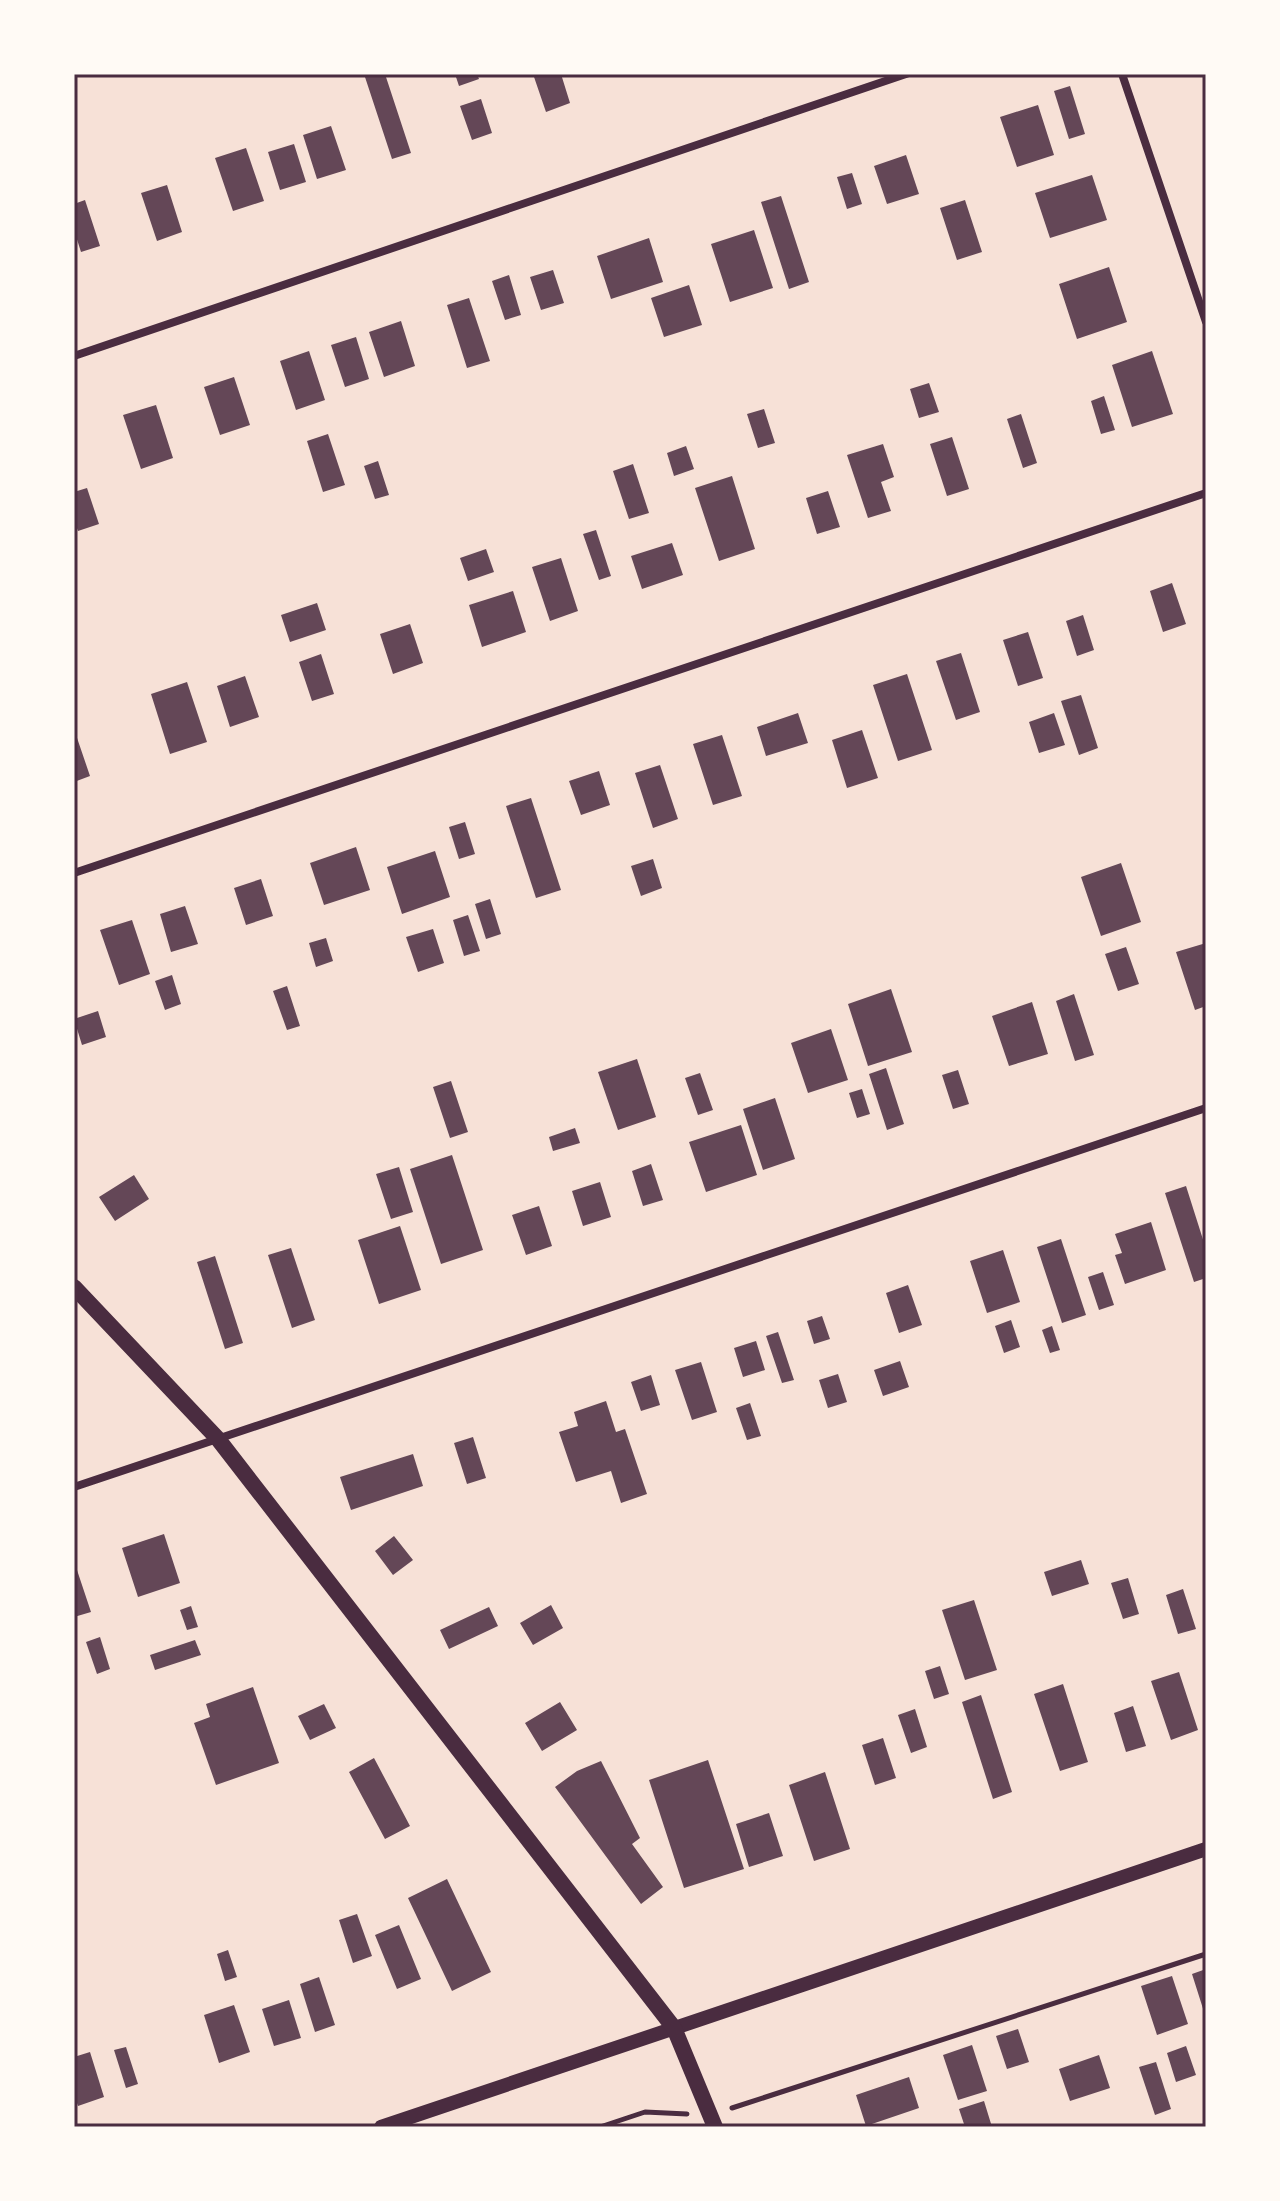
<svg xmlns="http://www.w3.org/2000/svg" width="1280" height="2201" font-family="'Golos Text',sans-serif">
<rect width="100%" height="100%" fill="#f7e1d7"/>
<!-- building -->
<path fill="#644757" d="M364 74H385L411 153 392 159Z
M455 74H477L479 79 459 86Z
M533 74H561L570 103 546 112Z
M1070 86 1085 134 1069 139 1054 91Z
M481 99 492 133 472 140 460 106Z
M1038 105 1054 155 1017 167 1000 117Z
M331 126 346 170 317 179 303 135Z
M294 144 306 182 280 190 268 152Z
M246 148 264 201 233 211 215 158Z
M906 155 919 194 887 204 874 166Z
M852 173 862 204 847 209 837 177Z
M1092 175 1107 220 1050 238 1035 193Z
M167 185 182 232 157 241 141 193Z
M781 196 809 282 789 289 761 202Z
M85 200 100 246 81 252 74 230V204Z
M965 200 982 252 957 260 940 208Z
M754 230 773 288 730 302 711 244Z
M649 238 663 282 611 299 597 256Z
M1109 267 1127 322 1077 339 1059 284Z
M553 270 564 303 541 310 530 277Z
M509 275 521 315 505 320 492 281Z
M689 285 702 325 664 337 651 298Z
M469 298 490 361 467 368 447 305Z
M401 321 415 366 384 377 369 332Z
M356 337 369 379 345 387 331 345Z
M309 351 325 400 296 410 280 361Z
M1152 351 1173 414 1132 427 1112 365Z
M234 377 250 425 220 435 204 387Z
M929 383 939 412 919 418 910 389Z
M1104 396 1115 430 1101 434 1091 401Z
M156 405 173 458 141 469 123 415Z
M764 409 775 443 758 448 747 414Z
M1021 414 1037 463 1023 468 1007 419Z
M328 434 345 485 323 492 307 441Z
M952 437 969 489 947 496 930 444Z
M883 444 894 477 881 482 891 511 868 518 847 455Z
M686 446 694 469 674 476 667 453Z
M378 461 389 495 375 499 364 466Z
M633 464 649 513 629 519 613 471Z
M732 476 755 549 719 561 695 488Z
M87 488 99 524 78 531 74 520V492Z
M828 491 840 527 817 534 806 498Z
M596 530 611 576 599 580 583 534Z
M672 543 683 575 642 589 631 556Z
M486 549 494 572 468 581 460 558Z
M561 558 578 611 550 621 532 567Z
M1172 583 1186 624 1163 632 1150 591Z
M513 591 526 632 482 647 469 605Z
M317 603 326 630 290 642 281 615Z
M1083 615 1094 650 1077 656 1066 621Z
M410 624 423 663 393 674 380 634Z
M1028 632 1043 678 1018 686 1003 640Z
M961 653 980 712 956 720 936 661Z
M321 654 334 694 312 701 299 662Z
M907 674 932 750 898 761 873 685Z
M245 676 259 717 230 727 217 686Z
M187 682 207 742 170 754 151 694Z
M1081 695 1098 748 1079 755 1061 701Z
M798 713 808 743 766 756 757 727Z
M1054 713 1065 745 1039 753 1029 722Z
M74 729 90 776 74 782Z
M862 730 878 778 847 788 832 740Z
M722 735 742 796 713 805 693 744Z
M660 765 678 819 653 828 635 773Z
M599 771 610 805 581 815 569 781Z
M531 798 561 890 536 898 506 806Z
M465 822 475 854 459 859 449 827Z
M356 847 370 890 324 905 310 863Z
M435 851 450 897 402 914 387 867Z
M653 859 662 888 641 896 631 866Z
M1121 863 1141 922 1101 936 1081 877Z
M261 879 273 916 246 925 234 888Z
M490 899 501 934 486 939 475 904Z
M185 906 198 944 171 952 160 914Z
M468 915 480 951 464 956 453 920Z
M132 920 150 974 119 985 100 930Z
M433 929 444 963 418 972 406 937Z
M326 938 333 961 316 967 309 943Z
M1206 943V1006L1195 1010 1176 952Z
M1126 947 1139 984 1118 991 1105 954Z
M172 975 181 1004 165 1010 155 981Z
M287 986 300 1026 287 1030 273 991Z
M891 989 912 1052 868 1066 848 1004Z
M1074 994 1094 1055 1075 1061 1056 1001Z
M1032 1002 1048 1054 1009 1066 992 1016Z
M98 1011 106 1037 82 1045 74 1019Z
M831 1029 848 1080 808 1093 791 1043Z
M637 1059 656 1117 618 1130 598 1072Z
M886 1068 904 1124 887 1130 869 1074Z
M958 1070 969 1104 953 1109 942 1075Z
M700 1073 713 1110 698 1115 685 1078Z
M451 1081 468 1132 450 1138 433 1087Z
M862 1089 870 1114 857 1118 849 1093Z
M775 1098 795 1159 763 1170 743 1109Z
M741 1125 757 1175 706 1192 689 1142Z
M575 1128 580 1143 553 1151 549 1137Z
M452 1155 483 1250 441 1264 410 1169Z
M651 1164 663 1200 643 1206 632 1171Z
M399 1167 413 1212 391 1219 376 1174Z
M134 1175 149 1199 115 1221 99 1197Z
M600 1182 611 1217 583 1226 572 1191Z
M1186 1186 1206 1249V1278L1194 1282 1165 1193Z
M539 1206 552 1246 526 1255 512 1215Z
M1151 1222 1166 1270 1125 1284 1115 1255 1122 1253 1115 1234Z
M400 1226 421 1290 379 1304 358 1240Z
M1061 1239 1086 1315 1062 1323 1037 1247Z
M291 1248 315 1320 292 1328 268 1255Z
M1003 1250 1020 1302 987 1313 970 1261Z
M215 1256 243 1343 225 1349 197 1262Z
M1103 1272 1114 1305 1099 1310 1088 1277Z
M908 1285 922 1325 899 1333 886 1293Z
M822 1316 830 1339 814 1344 807 1321Z
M1011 1320 1020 1347 1004 1353 995 1326Z
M1052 1326 1060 1350 1050 1353 1042 1330Z
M778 1332 794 1380 782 1383 766 1336Z
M756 1341 765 1370 743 1377 734 1348Z
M900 1361 909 1387 883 1396 874 1370Z
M701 1362 717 1412 692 1420 675 1370Z
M838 1374 847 1402 828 1408 819 1380Z
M651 1375 660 1405 641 1411 631 1382Z
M606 1401 616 1432 625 1429 647 1494 621 1503 611 1471 576 1482 559 1432 578 1426 574 1412Z
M750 1403 761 1436 747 1440 736 1408Z
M473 1437 486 1478 467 1484 454 1443Z
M413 1454 423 1486 351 1510 340 1477Z
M164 1534 180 1583 138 1597 122 1548Z
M394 1536 413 1560 393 1575 375 1551Z
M1081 1560 1089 1584 1052 1596 1044 1572Z
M74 1567H76L91 1612 74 1617Z
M1128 1578 1139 1614 1123 1619 1111 1583Z
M1183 1589 1196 1629 1178 1634 1166 1595Z
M974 1600 997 1670 965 1680 942 1610Z
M551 1605 563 1628 533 1645 520 1623Z
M191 1606 198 1627 187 1630 180 1610Z
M489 1607 498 1626 449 1649 440 1630Z
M100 1637 110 1669 97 1674 86 1642Z
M195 1640 201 1655 155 1670 150 1655Z
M940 1666 949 1694 934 1699 925 1671Z
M1179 1672 1198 1730 1171 1740 1151 1681Z
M1063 1684 1088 1762 1060 1771 1034 1694Z
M253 1687 279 1763 216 1785 194 1723 210 1717 206 1704Z
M981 1695 1012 1792 993 1799 962 1702Z
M560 1702 577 1730 542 1751 525 1723Z
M324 1704 336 1728 310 1740 298 1716Z
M1133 1706 1146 1746 1126 1752 1114 1713Z
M915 1709 927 1747 911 1753 898 1715Z
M883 1738 896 1778 875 1785 862 1745Z
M374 1758 410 1826 385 1839 349 1772Z
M708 1760 744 1869 684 1888 649 1780Z
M601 1761 640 1838 632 1844 663 1887 641 1904 555 1787 577 1771Z
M825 1772 850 1849 814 1861 789 1785Z
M769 1813 783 1856 749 1867 736 1824Z
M447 1879 491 1972 452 1991 408 1898Z
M357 1914 372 1956 353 1963 339 1920Z
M399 1925 421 1979 397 1989 375 1935Z
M228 1950 237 1977 225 1981 217 1954Z
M1206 1969V2015H1205L1192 1974Z
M1172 1976 1188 2024 1157 2035 1141 1986Z
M319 1977 335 2025 315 2032 300 1984Z
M289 2000 301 2038 274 2046 262 2009Z
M234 2005 250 2052 219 2063 204 2015Z
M1018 2029 1029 2062 1007 2069 996 2036Z
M972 2045 987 2091 958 2100 943 2055Z
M1186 2046 1196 2075 1176 2082 1167 2053Z
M126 2047 138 2084 126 2088 114 2050Z
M90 2052 104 2097 78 2106 74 2094V2057Z
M1099 2055 1110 2088 1070 2101 1059 2069Z
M1156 2062 1171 2109 1155 2115 1139 2067Z
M909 2077 919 2108 866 2126 856 2095Z
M984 2101 992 2127H965L959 2109Z"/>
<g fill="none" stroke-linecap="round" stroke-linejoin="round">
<!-- path -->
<path stroke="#4a2c40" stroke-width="5" d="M732 2108 1206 1954
M600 2127 645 2112 687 2114"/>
<!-- minor -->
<path stroke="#4a2c40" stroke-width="8" d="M1122 74 1206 322
M74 356 906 74
M74 873 1206 493
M74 1487 1206 1108"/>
<!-- tertiary -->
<path stroke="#4a2c40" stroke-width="14" d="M381 2127 1206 1849"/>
<!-- secondary -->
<path stroke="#4a2c40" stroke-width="16" d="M74 1287 218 1439 674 2028 715 2127"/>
</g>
<!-- border -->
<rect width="1280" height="2201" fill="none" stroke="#fffaf5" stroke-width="152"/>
<rect x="76" y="76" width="1128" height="2049" fill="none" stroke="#4a2c40" stroke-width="3"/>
</svg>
